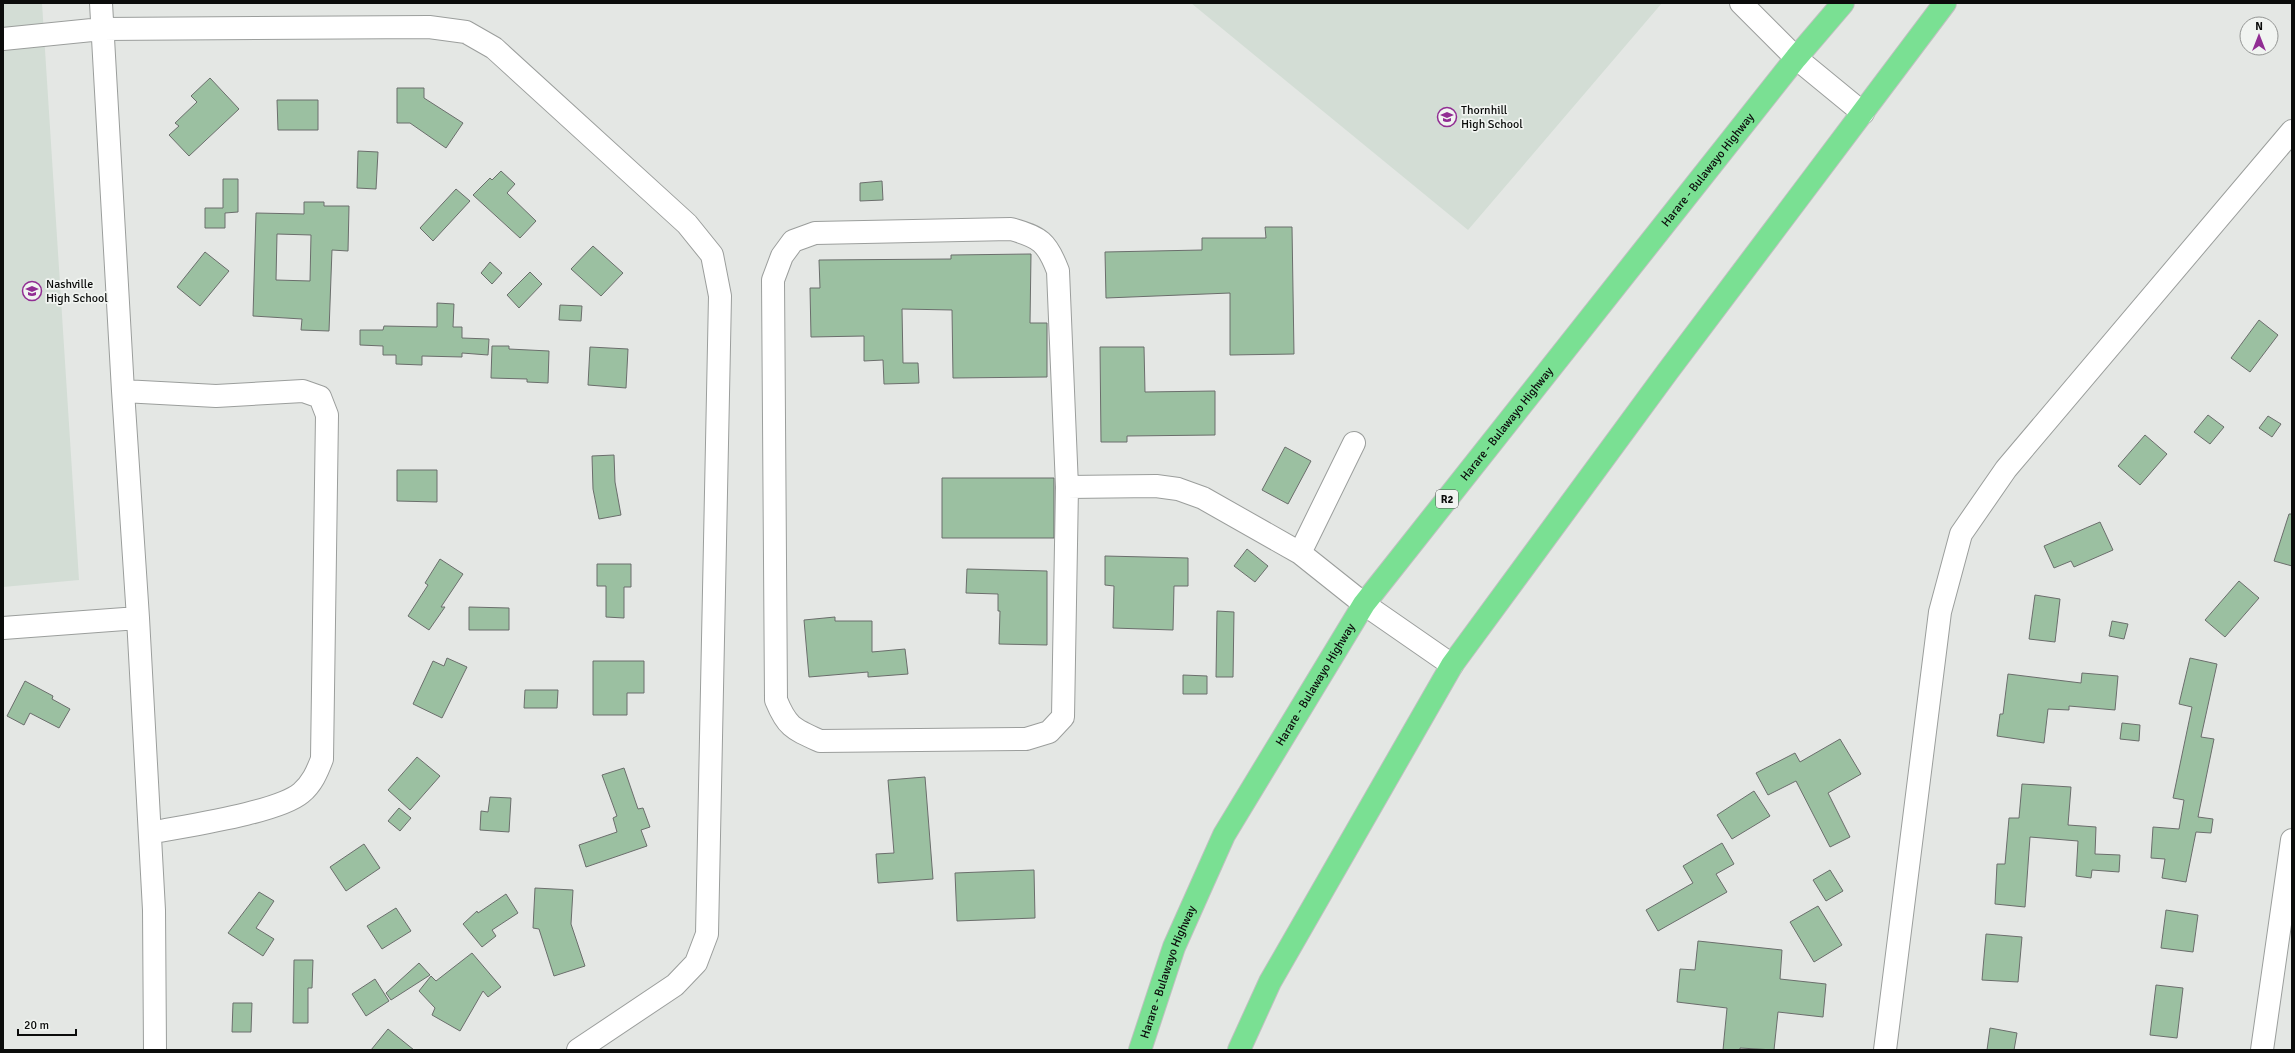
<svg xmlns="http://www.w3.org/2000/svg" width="2295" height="1053" font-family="Signika,sans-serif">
<rect width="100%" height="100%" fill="#e4e7e4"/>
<!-- built -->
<path fill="#d3ddd5" d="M3 3H42L79 580 3 587Z
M1191 3H1662L1468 230Z"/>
<!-- building -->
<path fill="#9bc0a1" stroke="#6b6e6c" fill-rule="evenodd" d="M210 78 239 109 189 156 169 135 179 126 175 123 197 102 191 96Z
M397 88H424V98L463 123 446 148 410 123H397Z
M277 100H318V130H278Z
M358 151 378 152 376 189 357 188Z
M501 171 515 184 507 193 536 221 520 238 473 195 490 178 492 180Z
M223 179H238V212L225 213V228H205V208H223Z
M882 181 883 200 860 201V183Z
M456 189 470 201 433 241 420 228Z
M304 202H324V206H349L348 251 332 250 329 331 301 330 302 319 253 316 256 213 304 214ZM277 234 311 235 310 281 276 280Z
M1265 227H1292L1294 354 1230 355V293L1106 298 1105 252 1202 250V238H1266Z
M593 246 623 273 601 296 571 269Z
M205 252 229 271 200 306 177 287Z
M1031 254 1030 323H1047V377L953 378 952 310 902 309 903 363H918L919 383 884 384 883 360 864 361V336L811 337 810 288H820L819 260 951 259V255Z
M490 262 502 273 492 284 481 273Z
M530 272 542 284 519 308 507 295Z
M437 303 454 304 453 327H462V338L489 339 488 355 462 353V357L422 356V365L396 364V355H383V346L360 345V330H383L384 326 437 327Z
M560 305 582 306 581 321 559 320Z
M2259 320 2278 335 2250 372 2231 358Z
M492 346H509V349L549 351 548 383 527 382V379L491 378Z
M590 347 628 349 626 388 588 385Z
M1100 347H1144L1145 392 1215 391V435L1127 436V442H1101Z
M2208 415 2224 427 2210 444 2194 432Z
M2268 416 2281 424 2272 437 2259 428Z
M2145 435 2167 454 2140 485 2118 466Z
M1285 447 1311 461 1288 504 1262 490Z
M614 455 615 482 621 515 599 519 593 489 592 456Z
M397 470H437V502L397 501Z
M942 478H1054V538H942Z
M2289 514H2292V566L2274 561Z
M2100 522 2113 550 2074 567 2071 561 2054 568 2044 546Z
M1247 549 1268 566 1255 582 1234 566Z
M1105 556 1188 558V586H1174L1173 630 1113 628 1114 586 1105 585Z
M440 559 463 574 441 607H445L429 630 408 616 428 585 425 583Z
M597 564H631V587H624V618L606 617V586H597Z
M967 569 1047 571V645L999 644 1000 611H998V594L966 593Z
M2239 581 2259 598 2225 637 2205 620Z
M2035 595 2060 599 2055 642 2029 639Z
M469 607 509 608V630H469Z
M1217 611 1234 612 1233 677H1216Z
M835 617V621H872V652L905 649 908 674 868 677V672L809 677 804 620Z
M2112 621 2128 624 2124 639 2109 636Z
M447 658 467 667 442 718 413 704 433 661 444 666Z
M2190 658 2217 664 2201 737 2214 739 2198 817 2213 819 2211 833 2196 832 2186 882 2162 878 2165 859 2151 858 2153 827 2179 829 2184 800 2173 798 2192 707 2179 704Z
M593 661H644V693H627V715H593Z
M2082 673 2118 676 2115 710 2069 706V710L2048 709 2044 743 1997 736 2000 714H2003L2008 674 2081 683Z
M1183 675 1207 676V694H1183Z
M25 681 53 696 52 699 70 709 59 728 30 713 24 725 7 716Z
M525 690H558L557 708H524Z
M2122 723 2140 725 2139 741 2120 739Z
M1840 739 1861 774 1828 793 1850 837 1830 847 1796 781 1768 795 1756 773 1795 753 1800 762Z
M417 757 440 776 410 810 388 790Z
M624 768 638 809 643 808 650 827 641 830 647 846 586 867 579 845 617 832 613 818 617 816 602 775Z
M925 777 933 879 878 883 876 854 894 853 888 780Z
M2022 784 2071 787 2068 825 2096 827 2095 854 2120 855 2119 872 2092 870 2091 878 2076 876 2078 841 2030 837 2025 907 1995 904 1997 864H2005L2009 818H2019Z
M1754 791 1770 816 1732 839 1717 815Z
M490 797 511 798 509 832 480 830 481 811 488 812Z
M399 808 411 818 400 831 388 821Z
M1722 843 1734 864 1716 874 1727 892 1658 931 1646 910 1693 883 1683 866Z
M364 844 380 868 346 891 330 867Z
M1034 870 1035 918 957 921 955 873Z
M1830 870 1843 891 1826 901 1813 880Z
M535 888 573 890 571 924 585 966 554 976 539 929 533 928Z
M259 892 274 901 256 928 274 939 263 956 228 933Z
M506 894 518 913 492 930 496 936 482 947 463 924 477 911 478 913Z
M1818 906 1842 945 1814 962 1790 922Z
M396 908 411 931 382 949 367 926Z
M2166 910 2198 915 2193 952 2161 948Z
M1986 934 2022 937 2018 982 1982 980Z
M1698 941 1782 950 1780 979 1826 984 1823 1017 1778 1012 1774 1050 1740 1048V1050H1723L1727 1008 1677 1002 1680 969 1695 970Z
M472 953 501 987 488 997 483 991 460 1031 432 1015 435 1008 419 991 431 976 436 981Z
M294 960H313L312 988H308V1023H293Z
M419 963 430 975 391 1000 386 993Z
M375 979 389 1001 366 1016 352 994Z
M2156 985 2183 988 2177 1038 2150 1035Z
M233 1003H252L251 1032H232Z
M1990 1028 2017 1033 2014 1050H1987Z
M388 1029 414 1050H371Z"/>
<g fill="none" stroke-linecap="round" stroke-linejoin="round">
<defs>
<path id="minor" d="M101 3 123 391 138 618 154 910 155 1050
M1741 3 1796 58 1863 113
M3 39 102 29 429 27 466 32 494 48 687 224 712 255 720 296 707 934 696 963 675 985 578 1050
M1011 229C1040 237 1047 242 1058 271L1067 487 1063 717 1049 732 1026 739 820 741C793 729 787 727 776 700L773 280 782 256 793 241 815 233Z
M123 391 216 396 303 391 320 397 327 415 322 759C317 772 312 784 301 793 277 813 184 826 150 833
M1067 487 1156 486 1178 489 1203 498 1300 553 1364 604 1452 665
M1300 553 1354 443
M3 628 138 618
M1885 1050 1940 612 1961 534 2006 469 2292 131
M2262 1050 2292 840"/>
<g id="highway">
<path id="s1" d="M1140 1050 1174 947 1224 835 1364 604 1796 58 1843 3"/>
<path d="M1239 1050 1270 982 1452 665 1668 371 1945 3"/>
</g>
</defs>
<!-- minor casing -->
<use href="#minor" stroke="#9b9e9c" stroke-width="24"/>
<!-- highway casing -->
<use href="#highway" stroke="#c0c0c0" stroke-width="24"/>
<!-- minor -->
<use href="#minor" stroke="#fff" stroke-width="22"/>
<!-- highway -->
<use href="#highway" stroke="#7ae093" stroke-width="22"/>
</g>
<!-- icons -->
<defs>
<symbol id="school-ring" viewBox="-11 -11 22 22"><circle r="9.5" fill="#f1f4f1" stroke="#912d93" stroke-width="1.5"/><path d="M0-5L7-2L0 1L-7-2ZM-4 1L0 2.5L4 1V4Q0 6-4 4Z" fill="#912d93"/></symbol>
</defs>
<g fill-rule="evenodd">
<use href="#school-ring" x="1436" y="106" width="22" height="22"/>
<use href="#school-ring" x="21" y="280" width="22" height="22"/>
</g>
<g text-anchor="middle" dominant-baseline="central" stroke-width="3.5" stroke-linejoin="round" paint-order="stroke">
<!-- shield labels -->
<rect fill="#f1f4f1" stroke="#505250" stroke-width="1" x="1436" y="490" width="22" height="18" rx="3"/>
<g font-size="11" font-weight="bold" fill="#0b0c0b">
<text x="1447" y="499">R2</text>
</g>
<!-- poi labels -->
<g font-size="12" fill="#0b0c0b" stroke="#f1f4f1" text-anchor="start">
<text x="1461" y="110">Thornhill<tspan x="1461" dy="14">High School</tspan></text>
<text x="46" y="284">Nashville<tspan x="46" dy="14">High School</tspan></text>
</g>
<!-- street labels -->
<g font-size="12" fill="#0b0c0b" stroke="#f1f4f1">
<text stroke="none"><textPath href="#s1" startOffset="1055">Harare - Bulawayo Highway</textPath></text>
<text stroke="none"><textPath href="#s1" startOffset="731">Harare - Bulawayo Highway</textPath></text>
<text stroke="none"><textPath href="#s1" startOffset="407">Harare - Bulawayo Highway</textPath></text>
<text stroke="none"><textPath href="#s1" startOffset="83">Harare - Bulawayo Highway</textPath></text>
</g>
</g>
<!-- border -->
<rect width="2295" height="1053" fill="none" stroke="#0b0c0b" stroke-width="8"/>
<!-- north arrow -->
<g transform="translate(2259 36)"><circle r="19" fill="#f1f4f1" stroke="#959795"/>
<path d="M0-3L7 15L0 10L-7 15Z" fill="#912d93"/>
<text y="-6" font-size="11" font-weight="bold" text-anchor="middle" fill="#0b0c0b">N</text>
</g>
<!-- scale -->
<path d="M18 1029v6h58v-6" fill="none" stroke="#0b0c0b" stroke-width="2"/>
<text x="24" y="1029" font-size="12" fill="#0b0c0b" stroke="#f1f4f1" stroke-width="3" paint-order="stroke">20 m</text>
</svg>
